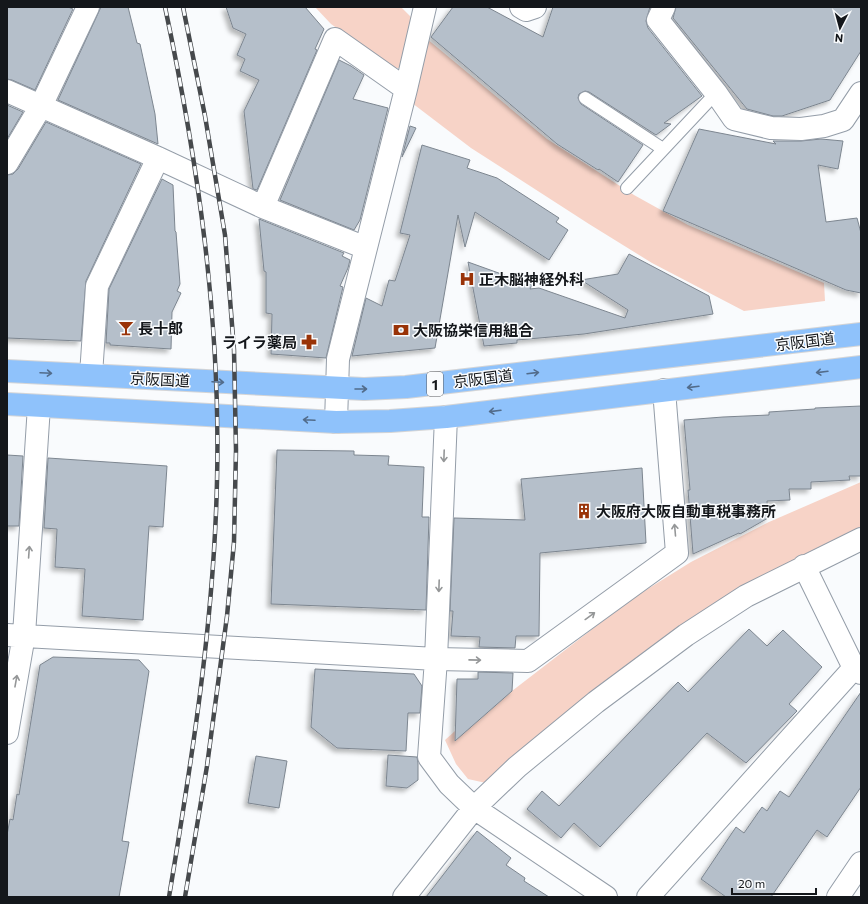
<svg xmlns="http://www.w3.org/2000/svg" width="868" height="904" font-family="Commissioner,'Noto Sans JP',sans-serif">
<defs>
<filter id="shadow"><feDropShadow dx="-3.5" dy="3.5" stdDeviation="2" flood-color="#0004"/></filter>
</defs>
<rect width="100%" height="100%" fill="#f9fbfd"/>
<!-- green -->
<path fill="#f7d3c7" d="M315 7H401L412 18 405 66 395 69 331 24Z
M426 38 547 139 634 195 688 225 824 283 825 301 744 311 652 263 589 224 471 148 412 103Z
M861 482V532L747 587 486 783 468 779 456 764 445 740 455 731 467 730 512 691 630 600 691 562 769 522Z"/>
<!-- building -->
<path fill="#b5bfca" stroke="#7d8690" filter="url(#shadow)" d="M7 7H68L73 9 35 90 12 80 7 79Z
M101 7H128L137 43 140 44 148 81 155 114 158 144 58 100Z
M226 7H305L324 29 315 49 317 50 257 190 253 189 244 111 259 80 240 71 245 59 237 55 246 34 233 28Z
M453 7H487L543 37 553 7H650L646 21 648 28 702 96 664 123 671 124 656 135 589 92 585 91 579 94 578 98 581 104 643 145 618 182 599 169 598 170 557 144 431 37Z
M676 7H861V51L830 100 782 116H773L747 109 673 18Z
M339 60 351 66 364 75 353 99 388 108 360 220 354 230 280 200Z
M7 105 23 112 7 139Z
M46 122 141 164 86 281 81 341 7 338V175L13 174 18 169Z
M410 126 416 128 402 157Z
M699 129 776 144 773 141H801L821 139 843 141 838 169 818 165 826 222 857 218 861 233V293L846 290 663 211Z
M422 145 470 160 467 168 497 178 559 218 556 222 568 230 549 260 475 212 465 247 458 215 435 348 352 356 366 298 382 306 389 280 395 281 410 235 400 233Z
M162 179 173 185 175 231 176 232 180 284 177 291 181 293 172 312 171 349 110 345V343H106L109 289Z
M259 219 344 253 342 256 350 260 348 268 340 286 343 287 326 358 271 354 272 314 266 313V272L264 271Z
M629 254 709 296 713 314 584 334 517 340V343L484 346 468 262 532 285 530 289 539 288 625 318 628 310 581 280 618 274Z
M861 406V476H849L850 480 811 482V489H789L790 500 767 501 768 518 740 534 739 533 693 554 688 490H690L684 420 723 417 769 415V412L815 409V408Z
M277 450 354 451V455L389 456 388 465 424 467 422 517H429L426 610 271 604Z
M7 455 23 456 19 526H7Z
M48 458 167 466 163 527 149 526 143 620 82 616 85 569 55 567 57 529 44 528Z
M642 468 646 543 540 553 539 636H516L515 648 479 647 480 637 451 636 453 611H450L454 518 525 520 521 479Z
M749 629 767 646 783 630 822 667 789 704 797 711 746 763 707 733 600 847 574 823 561 838 527 809 542 791 559 806 678 682 688 692Z
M53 657 139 660 149 671 122 841 129 842 119 897H7V835L10 819 13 820 17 794 19 795 40 665Z
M315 669 414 674 422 686 420 713H408L406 751 337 748 311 727Z
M478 672 513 673 512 691 455 741 457 679H478Z
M861 692V787L827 837 817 830 771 897H726L701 879 736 827 744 833 762 807 767 811 780 791 789 797Z
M388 755 417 757 418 763V780L407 788 386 786Z
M256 756 287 761 279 808 248 803Z
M477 831 511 858 506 865 525 878 524 881 549 897H426Z"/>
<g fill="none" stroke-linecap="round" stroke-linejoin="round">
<defs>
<path id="service" d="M585 98 663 149
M627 188 716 93"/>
<path id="minor" d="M521 7 526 10 535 7
M664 7 658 20 716 93 734 119 771 128 801 129 824 126 843 120 861 93
M7 91 158 158 263 207 366 248
M7 163 41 106 88 7
M263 207 335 39 406 89
M91 375 97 286 158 158
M446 417 436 659 429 757 449 784 474 808 606 897
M336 422 338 359 406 89 425 7
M804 566 854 668 861 673
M7 635 436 659 528 661 677 553 664 390
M7 733 24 635 39 406
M404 897 474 808 517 767 596 702 686 635 746 596 861 539
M648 897 854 668
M838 897 861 863"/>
<path id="trunk" d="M7 371 364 389 406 387 861 334
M7 404 336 422 390 421 446 417 861 367"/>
</defs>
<!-- service casing -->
<use href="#service" stroke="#949da8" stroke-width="14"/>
<!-- minor casing -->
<use href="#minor" stroke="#949da8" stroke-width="24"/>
<!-- trunk casing -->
<use href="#trunk" stroke="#d5d5d6" stroke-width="24"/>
<!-- service -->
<use href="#service" stroke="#fff" stroke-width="12"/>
<!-- minor -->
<use href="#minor" stroke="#fff" stroke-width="22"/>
<!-- trunk -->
<use href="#trunk" stroke="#8fc2fb" stroke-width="22"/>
<defs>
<path id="rail" d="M165 7C198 162 221 322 217 481 214 621 192 759 169 897
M183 7 205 116 225 235 234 350 236 450 234 542 227 616 207 766 185 897"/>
</defs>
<!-- rail casing -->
<use href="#rail" stroke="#46494c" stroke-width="4.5"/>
<!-- rail -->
<use href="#rail" stroke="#f9fbfd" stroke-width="3" stroke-dasharray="9" stroke-linecap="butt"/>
</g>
<!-- one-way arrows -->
<defs><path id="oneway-shaft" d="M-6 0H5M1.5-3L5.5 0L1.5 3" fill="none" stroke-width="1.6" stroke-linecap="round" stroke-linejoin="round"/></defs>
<g stroke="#526c8b">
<use href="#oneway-shaft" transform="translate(822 372) rotate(173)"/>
<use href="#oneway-shaft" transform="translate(46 373) rotate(3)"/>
<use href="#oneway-shaft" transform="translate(533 373) rotate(-7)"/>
<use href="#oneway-shaft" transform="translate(218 382) rotate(3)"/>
<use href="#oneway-shaft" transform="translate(693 387) rotate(173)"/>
<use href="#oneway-shaft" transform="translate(361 389)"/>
<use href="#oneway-shaft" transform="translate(495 411) rotate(173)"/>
<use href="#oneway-shaft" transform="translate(309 420) rotate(-177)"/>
</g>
<g stroke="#959798">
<use href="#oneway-shaft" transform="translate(444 456) rotate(92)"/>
<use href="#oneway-shaft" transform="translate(675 530) rotate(-95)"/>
<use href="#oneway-shaft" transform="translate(29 552) rotate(-86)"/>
<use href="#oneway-shaft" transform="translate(439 586) rotate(92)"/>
<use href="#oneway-shaft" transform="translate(590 616) rotate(-36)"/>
<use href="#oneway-shaft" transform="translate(475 660) rotate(1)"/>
<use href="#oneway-shaft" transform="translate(16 681) rotate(-80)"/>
</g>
<!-- icons -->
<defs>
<symbol id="hospital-bare" viewBox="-9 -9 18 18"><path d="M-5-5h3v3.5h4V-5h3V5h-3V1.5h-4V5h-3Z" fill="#993308" stroke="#f9fbfd" stroke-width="2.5" paint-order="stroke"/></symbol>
<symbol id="bar-bare" viewBox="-9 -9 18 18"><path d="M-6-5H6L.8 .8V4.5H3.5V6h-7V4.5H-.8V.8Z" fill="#993308" stroke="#f9fbfd" stroke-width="2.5" paint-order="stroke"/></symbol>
<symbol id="bank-bare" viewBox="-9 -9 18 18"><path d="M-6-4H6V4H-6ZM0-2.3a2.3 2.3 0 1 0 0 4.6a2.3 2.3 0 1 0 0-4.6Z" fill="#993308" stroke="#f9fbfd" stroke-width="2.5" paint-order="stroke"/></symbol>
<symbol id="pharmacy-bare" viewBox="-9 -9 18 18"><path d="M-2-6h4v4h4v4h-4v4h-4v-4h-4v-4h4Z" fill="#993308" stroke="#f9fbfd" stroke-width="2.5" paint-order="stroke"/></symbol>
<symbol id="building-bare" viewBox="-9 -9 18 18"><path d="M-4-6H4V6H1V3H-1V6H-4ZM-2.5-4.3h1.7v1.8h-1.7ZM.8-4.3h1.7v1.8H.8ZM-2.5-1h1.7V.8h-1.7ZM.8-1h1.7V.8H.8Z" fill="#993308" stroke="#f9fbfd" stroke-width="2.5" paint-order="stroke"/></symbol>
</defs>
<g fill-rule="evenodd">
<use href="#hospital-bare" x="456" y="268" width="22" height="22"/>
<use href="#bar-bare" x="115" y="317" width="22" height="22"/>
<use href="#bank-bare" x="390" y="319" width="22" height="22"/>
<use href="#pharmacy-bare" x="298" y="331" width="22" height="22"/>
<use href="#building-bare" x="573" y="500" width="22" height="22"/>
</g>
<g text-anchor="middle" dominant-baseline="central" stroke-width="3" stroke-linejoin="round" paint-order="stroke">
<!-- shield labels -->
<rect fill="#f9fbfd" stroke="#595b5f" stroke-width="1" x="427" y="372" width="16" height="24" rx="3"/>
<g font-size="14" font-weight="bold" fill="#14171b">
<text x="435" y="384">1</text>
</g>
<!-- poi labels -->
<g font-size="15" font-weight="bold" fill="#14171b" stroke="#f9fbfd" text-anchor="start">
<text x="479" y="279">正木脳神経外科</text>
<text x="138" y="328">長十郎</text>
<text x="413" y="330">大阪協栄信用組合</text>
<text x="297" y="342" text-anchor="end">ライラ薬局</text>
<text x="596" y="511">大阪府大阪自動車税事務所</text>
</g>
<!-- street labels -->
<g font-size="15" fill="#14171b" stroke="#f9fbfd">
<text transform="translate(805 341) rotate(-7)">京阪国道</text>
<text transform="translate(483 378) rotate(-7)">京阪国道</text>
<text transform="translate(160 379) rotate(3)">京阪国道</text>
</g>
</g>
<!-- border -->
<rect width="868" height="904" fill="none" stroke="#14171b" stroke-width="16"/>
<!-- north arrow -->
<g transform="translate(840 28) rotate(186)" stroke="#f9fbfd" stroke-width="3" paint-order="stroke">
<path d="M0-3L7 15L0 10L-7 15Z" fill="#14171b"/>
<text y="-6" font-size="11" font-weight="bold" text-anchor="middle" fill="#14171b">N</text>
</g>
<!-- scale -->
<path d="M732 888v6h84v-6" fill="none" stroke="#14171b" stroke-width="2"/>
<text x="738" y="888" font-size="12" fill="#14171b" stroke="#f9fbfd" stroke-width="3" paint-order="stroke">20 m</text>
</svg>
